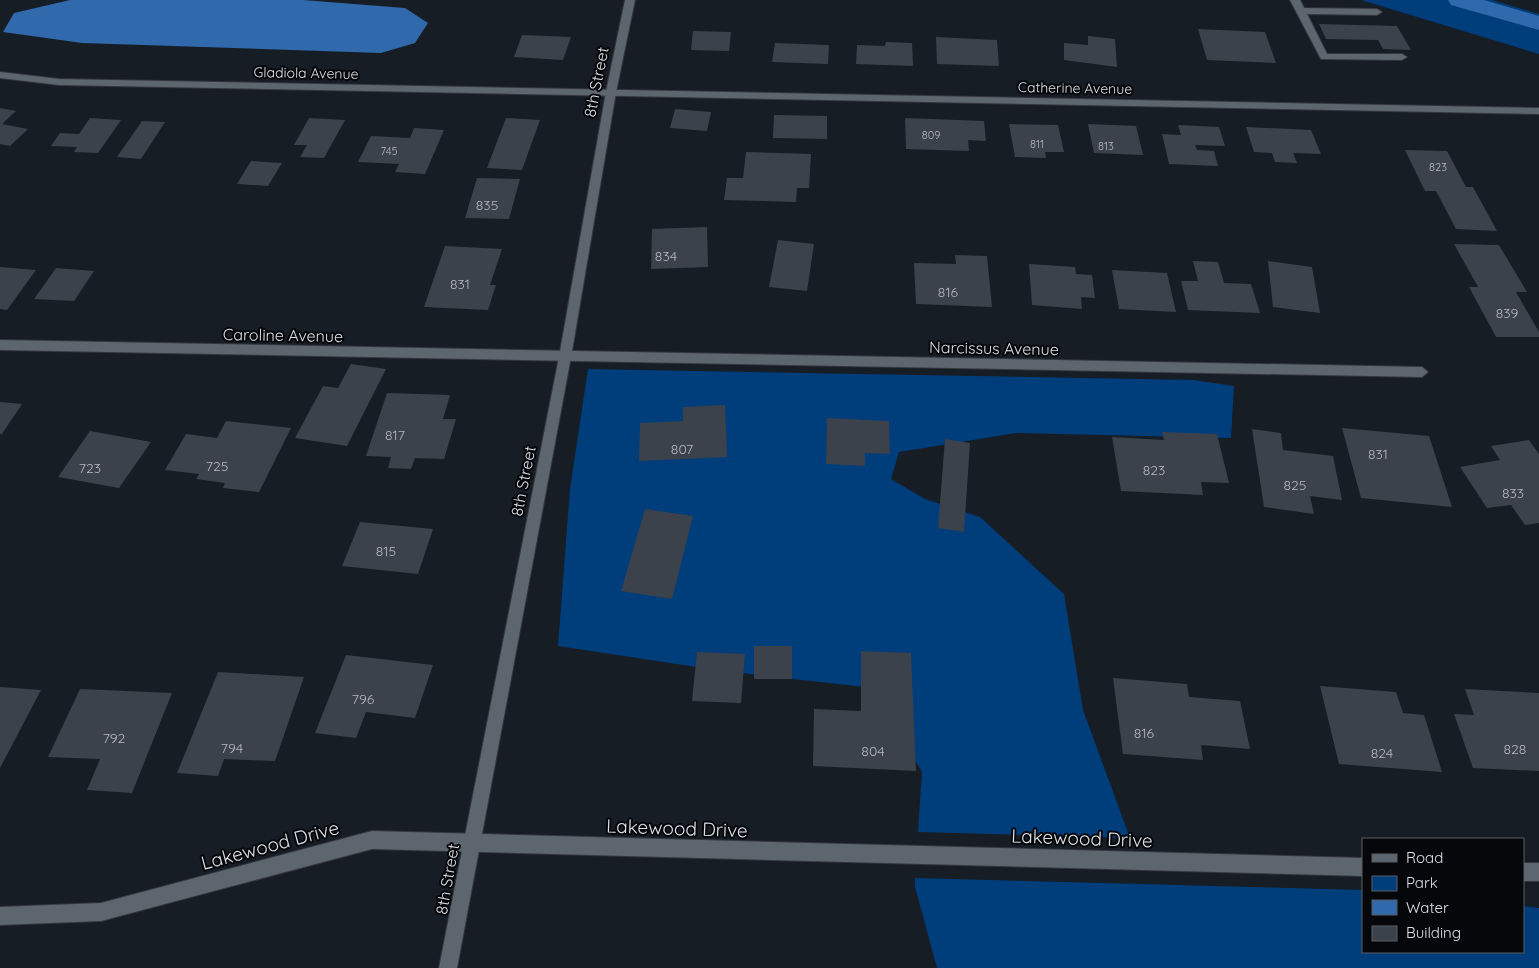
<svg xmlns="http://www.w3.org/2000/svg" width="1539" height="968" font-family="Quicksand,sans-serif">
<rect width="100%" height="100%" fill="#161d25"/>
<!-- green -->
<path fill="#003d7b" d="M1361 0H1492L1539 14V54Z
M588 369 1194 380 1234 386 1231 438 1016 433 899 452 891 479 925 499 980 517 1064 594 1083 710 1130 838 918 832 922 772 874 688 723 671 558 646 570 489Z
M915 878 1363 890V952H1523V906L1539 908V968H937L915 887Z"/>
<!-- water -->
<path fill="#3069ac" d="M70 0H303L405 8 428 23 415 43 381 53 82 43 3 32 14 13Z"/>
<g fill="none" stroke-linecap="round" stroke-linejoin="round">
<!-- canal -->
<path fill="#3069ac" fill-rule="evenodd" d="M1448 0H1484L1539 16V30L1451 5Z"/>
</g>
<!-- building -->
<path fill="#3b424c" d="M1319 24 1397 26 1411 50 1383 49 1378 40 1326 39Z
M1198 29 1265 32 1276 63 1207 60Z
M693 31 731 32 729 51 691 50Z
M522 35 571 37 563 60 514 57Z
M1088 36 1115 39 1117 67 1064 60V43L1088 45Z
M936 37 997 40 999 66 937 64Z
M886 42 912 43 913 66 856 64 857 45 885 46Z
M775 43 829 45 828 64 772 62Z
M0 108 16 111 2 124 28 129 10 146 0 144Z
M675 109 711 112 707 131 670 128Z
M774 115 827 116V139L773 138Z
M90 118 121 120 98 153 74 152 77 147 51 146 60 133 79 134Z
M309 118 345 120 324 158 300 157 307 145H294Z
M506 118 540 120 522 170 487 168Z
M905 118 984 121 986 141 968 140 969 151 906 149Z
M142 121 165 122 141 159 117 157Z
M1009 124 1058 125 1064 152H1045L1046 158 1015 157Z
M1088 124 1136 126 1143 155 1094 153Z
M1178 125 1219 127 1225 146 1195 145 1197 150 1214 151 1218 166 1169 164 1162 134 1181 135Z
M1246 127 1311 130 1321 154 1293 153 1297 163 1275 162 1272 153 1254 152Z
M414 128 444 130 425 174 395 172 399 164 358 162 371 136 410 138Z
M1405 150 1447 151 1466 187H1473L1497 231 1456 229 1436 191H1425Z
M746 152 811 154 809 188H797L796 202 724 200 727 178H743Z
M251 161 282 163 268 186 237 184Z
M477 178 520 179 509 219 465 218Z
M707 227 708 267 651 269 652 229Z
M778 240 814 244 807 291 769 287Z
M1454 244 1499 245 1527 292H1516L1539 332V337H1496L1469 287H1478Z
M445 246 502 249 490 285H496L488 310 424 307Z
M955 255 987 256 992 307 916 304 914 263 956 264Z
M1193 261 1218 262 1224 283 1251 284 1260 313 1188 310 1181 281H1198Z
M1268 261 1312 267 1320 313 1273 307Z
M1029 264 1075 267 1076 274 1092 275 1095 298 1081 297 1082 309 1032 305Z
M0 267 36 270 7 310 0 309Z
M56 268 94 271 74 301 34 299Z
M1112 270 1167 273 1176 312 1119 309Z
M351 364 386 369 347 446 295 438 323 386 338 388Z
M387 393 450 395 443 419H456L444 459 415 458 411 469 388 468 391 457 366 456Z
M0 402 22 404 2 434H0Z
M725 405 727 457 639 461 640 423 683 421V407Z
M827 418 889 421 890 454 865 453V466L826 464Z
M226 421 291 428 259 492 223 488 225 483 196 479 199 474 165 470 186 434 217 438Z
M1342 428 1429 436 1452 507 1361 498Z
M1252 429 1281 433 1283 450 1333 456 1342 500 1310 496 1314 514 1264 507Z
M90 431 151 442 119 488 58 477Z
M1162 432 1217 434 1229 483 1201 482 1203 495 1121 491 1112 437 1164 440Z
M945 439 970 443 964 532 938 528Z
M1529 440 1539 454V523L1525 525 1511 505 1487 508 1460 467 1500 460 1491 446Z
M645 509 693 516 672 599 621 591Z
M360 522 433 529 418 574 342 566Z
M754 646H792V679H754Z
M861 651 911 653 916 771 813 766 814 709 861 711Z
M697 652 745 654 741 703 692 701Z
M346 655 433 665 415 718 366 712 356 738 315 733Z
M218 672 304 677 275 761 224 759 218 776 177 773Z
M1113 678 1187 684 1189 697 1240 701 1250 749 1201 745 1203 760 1123 754Z
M1320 686 1396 692 1403 713 1424 715 1442 772 1339 764Z
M0 687 41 690 0 768Z
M80 689 172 693 132 793 87 790 100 759 48 757Z
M1465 689 1539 693V771L1473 768 1454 714 1474 715Z"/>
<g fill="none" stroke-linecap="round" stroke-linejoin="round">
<defs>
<path id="service" d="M1290 0H1300L1304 8 1377 9 1382 12 1377 15 1307 14 1327 54H1402L1407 57 1402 60 1321 59Z"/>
<path id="minor" d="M0 72 59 79 1539 108V114L59 85 0 78Z
M0 340 1422 367 1428 372 1422 377 0 350Z
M372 831 1363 858V876L372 849 101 921 0 925V907L101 903Z
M1523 863H1539V881H1523Z"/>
<path id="tertiary" d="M625 0H635L616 92 571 357 457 968H439L559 357 606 92Z"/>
</defs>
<!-- service casing -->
<use href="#service" stroke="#33373e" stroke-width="2"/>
<!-- minor casing -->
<use href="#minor" stroke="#33373e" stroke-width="2"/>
<!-- tertiary casing -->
<use href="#tertiary" stroke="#33373e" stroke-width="2"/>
<!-- service -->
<use href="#service" fill="#5d656f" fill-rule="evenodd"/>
<!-- minor -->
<use href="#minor" fill="#5d656f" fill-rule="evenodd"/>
<!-- tertiary -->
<use href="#tertiary" fill="#5d656f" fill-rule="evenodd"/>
</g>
<g text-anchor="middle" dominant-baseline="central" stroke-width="4" stroke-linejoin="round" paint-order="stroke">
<!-- far-number labels -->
<g font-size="11" fill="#b4b9c0">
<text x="931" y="135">809</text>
<text x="1037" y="144">811</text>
<text x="1106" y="146">813</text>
<text x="389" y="151">745</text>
<text x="1438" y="167">823</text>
</g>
<!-- far-street labels -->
<g font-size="14" fill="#dce1e7" stroke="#05070b">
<text transform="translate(306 73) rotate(1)">Gladiola Avenue</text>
<text transform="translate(1075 88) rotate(1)">Catherine Avenue</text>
</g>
<!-- number labels -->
<g font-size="14" fill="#b4b9c0">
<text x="487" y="205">835</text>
<text x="666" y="256">834</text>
<text x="460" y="284">831</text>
<text x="948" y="292">816</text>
<text x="1507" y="313">839</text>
<text x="395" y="435">817</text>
<text x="682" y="449">807</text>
<text x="1378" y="454">831</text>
<text x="217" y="466">725</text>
<text x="90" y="468">723</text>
<text x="1154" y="470">823</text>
<text x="1295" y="485">825</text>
<text x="1513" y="493">833</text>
<text x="386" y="551">815</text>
<text x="363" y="699">796</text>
<text x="1144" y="733">816</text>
<text x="114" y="738">792</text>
<text x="232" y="748">794</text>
<text x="1515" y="749">828</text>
<text x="873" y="751">804</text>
<text x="1382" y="753">824</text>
</g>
<!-- street labels -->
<g font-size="16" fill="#dce1e7" stroke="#05070b">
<text transform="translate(596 82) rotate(-79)">8th Street</text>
<text transform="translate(283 335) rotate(1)">Caroline Avenue</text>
<text transform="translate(994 348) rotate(1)">Narcissus Avenue</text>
<text transform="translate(523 481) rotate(-79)">8th Street</text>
<text transform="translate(447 879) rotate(-80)">8th Street</text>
</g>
<!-- near-street labels -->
<g font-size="19" fill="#dce1e7" stroke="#05070b">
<text transform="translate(677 828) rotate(2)">Lakewood Drive</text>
<text transform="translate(1082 838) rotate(2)">Lakewood Drive</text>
<text transform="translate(270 845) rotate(-15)">Lakewood Drive</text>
</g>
</g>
<!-- legend -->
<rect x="1362" y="838" width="162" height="115" fill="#05070b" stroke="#5b5e63"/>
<rect x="1372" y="854" width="25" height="8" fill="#5d656f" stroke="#5b5e63"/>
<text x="1406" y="863" font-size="15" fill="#dce1e7">Road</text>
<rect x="1372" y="876" width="25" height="15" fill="#003d7b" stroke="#5b5e63"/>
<text x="1406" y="888" font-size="15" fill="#dce1e7">Park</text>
<rect x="1372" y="900" width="25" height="15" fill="#3069ac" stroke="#5b5e63"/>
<text x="1406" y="913" font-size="15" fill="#dce1e7">Water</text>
<rect x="1372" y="926" width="25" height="15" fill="#3b424c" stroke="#5b5e63"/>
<text x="1406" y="938" font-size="15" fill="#dce1e7">Building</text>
</svg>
